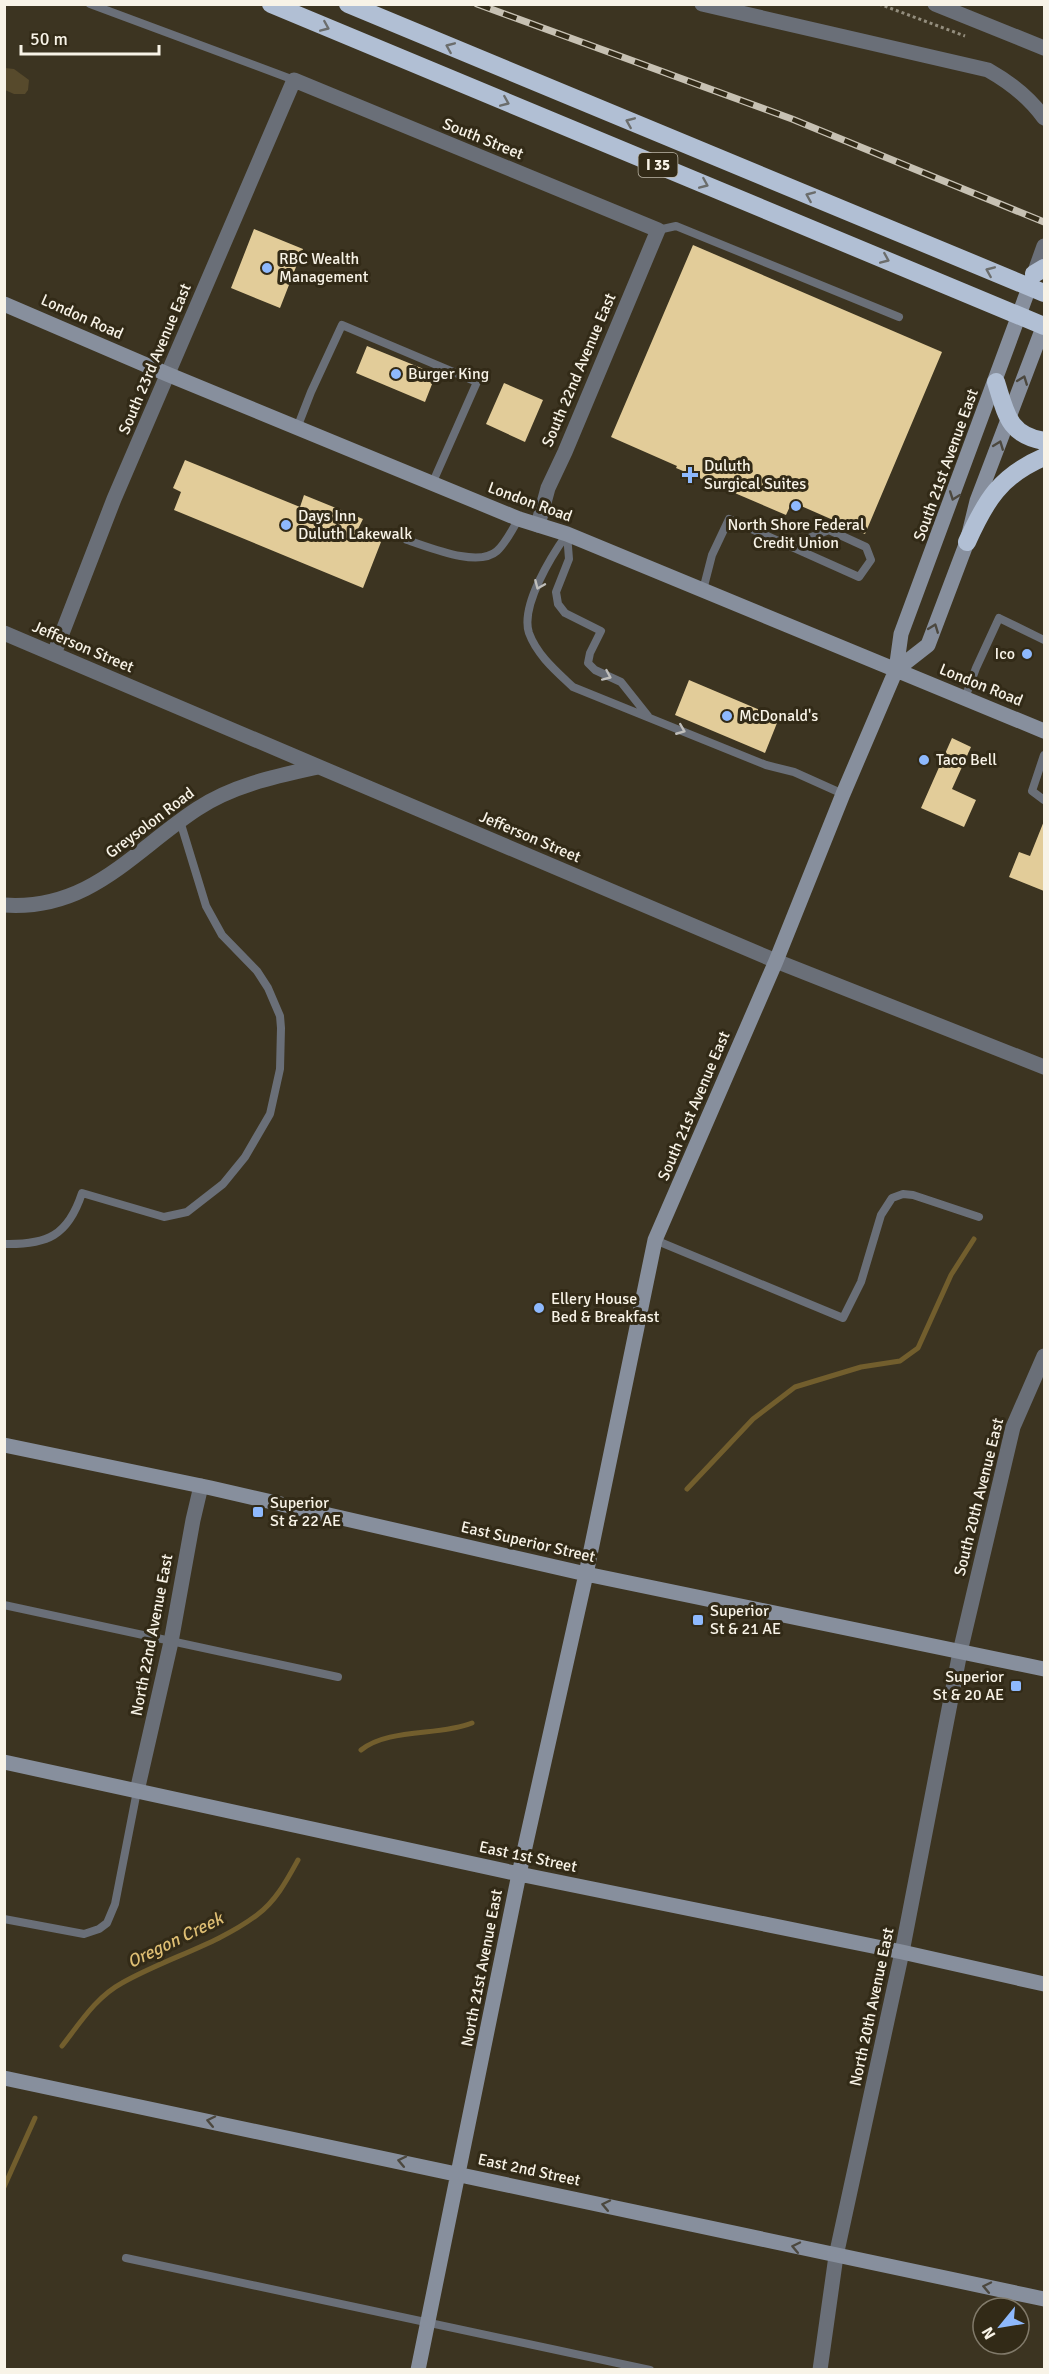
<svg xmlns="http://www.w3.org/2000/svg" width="1049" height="2374" font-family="Signika,sans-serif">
<rect width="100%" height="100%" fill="#3c3421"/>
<!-- green -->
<path fill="#574a2c" d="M5 68 14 69 29 80 28 90 25 94H14L5 90Z"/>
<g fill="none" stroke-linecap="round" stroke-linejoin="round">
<!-- stream -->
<path stroke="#725e2d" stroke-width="5" d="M687 1489 753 1419 795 1387 861 1367 900 1361 918 1348 951 1275 974 1239
M361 1750C388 1728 440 1736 472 1723
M62 2046C80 2023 96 1997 122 1983 166 1958 217 1945 257 1915 276 1901 287 1880 298 1860
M4 2187 35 2118"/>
</g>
<!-- building -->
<path fill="#e2cc99" d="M254 229 303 249 280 308 231 288Z
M693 245 942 352 865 534 792 502 786 515 676 468 677 466 611 437Z
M367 346 436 374 425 402 356 373Z
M504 383 543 400 525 442 486 424Z
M185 460 300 507 304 495 363 519 357 531 381 542 363 588 174 510 181 492 173 488Z
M689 680 779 718 765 753 675 715Z
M952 738 971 747 952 789 976 800 964 827 921 808Z
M1044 821V891L1009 877 1019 852 1030 856Z"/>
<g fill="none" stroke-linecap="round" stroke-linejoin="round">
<!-- path -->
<path stroke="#948e7e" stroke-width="3" stroke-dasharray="3 3" stroke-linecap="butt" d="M879 4 965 36"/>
<!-- lane -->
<path stroke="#6a6f78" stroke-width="8" d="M90 4 294 80
M658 230 676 226 899 317
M297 428 311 392 342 325 477 382 432 484
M567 534C552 555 520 606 529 633 537 655 556 671 573 687L766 765 794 772 843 794
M567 534 569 559 556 592 558 604 565 613 601 631 590 653 588 663 595 670 621 682 648 716
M407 540C429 547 478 568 497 551 506 543 512 529 519 519
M703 590 712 555 729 519 859 577 871 560 866 547 829 530 809 538 803 552
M965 698 976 668 999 618 1044 640
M1044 755 1032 791 1044 800
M655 1240 843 1318 861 1282 881 1215 892 1198 903 1194 913 1195 979 1217
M4 1244C47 1245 68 1236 82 1193L164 1217 187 1212 223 1184 245 1157 270 1114 280 1069 281 1028 280 1016 268 988 257 971 222 935 206 906 180 821
M4 1605 338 1677
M4 1919 84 1934 99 1929 107 1923 115 1904 137 1791
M126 2258 650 2370"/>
<!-- street -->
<path stroke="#6a6f78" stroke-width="15" d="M702 4 988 70C1011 83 1029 97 1044 118
M935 4 1044 48
M1034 274 1044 246
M4 633 776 961 1044 1067
M54 654 114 499 294 80 658 230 565 452 548 488 538 525
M4 905C90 911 133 851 197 809 233 785 277 776 318 767
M137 1791 171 1642 193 1520 201 1486
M820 2370 836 2256 902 1952 960 1652 1013 1427 1044 1356"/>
<!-- secondary -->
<path stroke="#878f9d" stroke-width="15" d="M4 304 167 374 519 519 567 534 1044 731
M896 670 928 645 967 542 977 501 1044 325
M4 1445 211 1488 586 1574 1044 1669
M4 1762 519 1874 902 1952 1044 1984
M4 2078 1044 2299
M418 2370 519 1874 586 1574 655 1240 776 961 843 794 896 670 901 634 1033 277"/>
<!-- highway -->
<path stroke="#b1bfd4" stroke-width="18" d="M271 4 1044 326
M348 4 1044 293
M1034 274 1044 268
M996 382C1006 413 1008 435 1044 441
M967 542C986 500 1000 476 1044 457"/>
<defs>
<path id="rail" d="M477 4 792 119 1044 222"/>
</defs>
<!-- rail casing -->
<use href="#rail" stroke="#c7c1b3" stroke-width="7"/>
<!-- rail -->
<use href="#rail" stroke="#322a17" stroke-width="4.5" stroke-dasharray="14" stroke-linecap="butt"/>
</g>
<!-- one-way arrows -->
<defs><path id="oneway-chevron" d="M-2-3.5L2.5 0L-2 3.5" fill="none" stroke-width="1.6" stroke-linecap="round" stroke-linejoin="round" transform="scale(1.5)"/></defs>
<g stroke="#6b6d6c">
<use href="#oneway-chevron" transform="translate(325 27) rotate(23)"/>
<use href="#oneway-chevron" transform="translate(450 47) rotate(-157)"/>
<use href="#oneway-chevron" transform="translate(505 102) rotate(23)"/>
<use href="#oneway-chevron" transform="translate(630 122) rotate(-157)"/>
<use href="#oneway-chevron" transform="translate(704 184) rotate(23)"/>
<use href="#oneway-chevron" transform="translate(810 196) rotate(-157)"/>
<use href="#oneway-chevron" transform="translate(885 259) rotate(23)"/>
<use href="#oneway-chevron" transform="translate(990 271) rotate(-157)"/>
</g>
<g stroke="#4c483f">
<use href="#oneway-chevron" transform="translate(1023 380) rotate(-69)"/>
<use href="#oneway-chevron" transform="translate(999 445) rotate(-69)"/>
<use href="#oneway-chevron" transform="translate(954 496) rotate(110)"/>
<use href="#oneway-chevron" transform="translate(934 628) rotate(-69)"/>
<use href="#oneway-chevron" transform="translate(211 2121) rotate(-168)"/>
<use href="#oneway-chevron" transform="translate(402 2161) rotate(-168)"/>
<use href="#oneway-chevron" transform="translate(606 2205) rotate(-168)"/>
<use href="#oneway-chevron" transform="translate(796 2247) rotate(-168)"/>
<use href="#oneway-chevron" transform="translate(987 2287) rotate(-168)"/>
</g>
<g stroke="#bfbebb">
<use href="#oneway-chevron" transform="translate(539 585) rotate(113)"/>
<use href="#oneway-chevron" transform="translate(607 676) rotate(24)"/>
<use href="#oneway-chevron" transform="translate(681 730) rotate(22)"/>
</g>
<!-- markers -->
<g fill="#8eb9fd" stroke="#322a17" stroke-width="2">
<circle cx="267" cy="268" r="6"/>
<circle cx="396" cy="374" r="6"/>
<path d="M687 466h6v6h6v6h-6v6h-6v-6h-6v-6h6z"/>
<circle cx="796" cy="506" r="6"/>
<circle cx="286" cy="525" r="6"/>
<circle cx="1027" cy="654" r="6"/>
<circle cx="727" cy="716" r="6"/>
<circle cx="924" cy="760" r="6"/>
<circle cx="539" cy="1308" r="6"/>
<rect x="252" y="1506" width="12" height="12" rx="3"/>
<rect x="692" y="1614" width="12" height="12" rx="3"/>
<rect x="1010" y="1680" width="12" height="12" rx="3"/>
</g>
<g text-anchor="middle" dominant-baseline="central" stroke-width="6" stroke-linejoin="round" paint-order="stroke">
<!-- shield labels -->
<rect fill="#322a17" stroke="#bdb7a9" stroke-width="1.5" x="638.5" y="153" width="39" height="24" rx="4.5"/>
<g font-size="15" font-weight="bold" fill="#f8f3e7">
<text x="658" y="165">I 35</text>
</g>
<!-- street labels -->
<g font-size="16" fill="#f8f3e7" stroke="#322a17">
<text transform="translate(483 139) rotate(22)">South Street</text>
<text transform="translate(82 317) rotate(24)">London Road</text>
<text transform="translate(155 359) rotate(-67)">South 23rd Avenue East</text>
<text transform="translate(579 370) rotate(-67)">South 22nd Avenue East</text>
<text transform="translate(946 465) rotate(-70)">South 21st Avenue East</text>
<text transform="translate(530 502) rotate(20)">London Road</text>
<text transform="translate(83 647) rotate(23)">Jefferson Street</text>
<text transform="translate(981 685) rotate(22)">London Road</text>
<text transform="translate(150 823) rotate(-37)">Greysolon Road</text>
<text transform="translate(530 837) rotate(23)">Jefferson Street</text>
<text transform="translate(694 1106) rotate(-67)">South 21st Avenue East</text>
<text transform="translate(979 1497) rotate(-76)">South 20th Avenue East</text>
<text transform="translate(528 1542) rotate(13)">East Superior Street</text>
<text transform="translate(152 1635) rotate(-79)">North 22nd Avenue East</text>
<text transform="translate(528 1857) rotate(12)">East 1st Street</text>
<text transform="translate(482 1968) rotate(-79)">North 21st Avenue East</text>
<text transform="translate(872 2007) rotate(-78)">North 20th Avenue East</text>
<text transform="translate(529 2170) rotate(12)">East 2nd Street</text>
</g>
<!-- poi labels -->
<g font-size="16" fill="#f8f3e7" stroke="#322a17" text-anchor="start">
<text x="279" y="259">RBC Wealth<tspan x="279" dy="18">Management</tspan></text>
<text x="408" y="374">Burger King</text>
<text x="704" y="466">Duluth<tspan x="704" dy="18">Surgical Suites</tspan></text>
<text x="298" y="516">Days Inn<tspan x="298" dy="18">Duluth Lakewalk</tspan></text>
<text x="796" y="525" text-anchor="middle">North Shore Federal<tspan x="796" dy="18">Credit Union</tspan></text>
<text x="1015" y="654" text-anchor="end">Ico</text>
<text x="739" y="716">McDonald's</text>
<text x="936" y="760">Taco Bell</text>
<text x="551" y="1299">Ellery House<tspan x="551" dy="18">Bed &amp; Breakfast</tspan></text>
<text x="270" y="1503">Superior<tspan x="270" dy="18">St &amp; 22 AE</tspan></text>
<text x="710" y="1611">Superior<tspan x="710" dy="18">St &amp; 21 AE</tspan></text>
<text x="1004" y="1677" text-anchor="end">Superior<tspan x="1004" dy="18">St &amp; 20 AE</tspan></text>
</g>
<!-- water labels -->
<g font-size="18" font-style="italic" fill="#debe73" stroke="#322a17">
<text transform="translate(175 1940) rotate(-26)">Oregon Creek</text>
</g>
</g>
<!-- border -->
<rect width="1049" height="2374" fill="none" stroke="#f8f3e7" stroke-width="12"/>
<!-- north arrow -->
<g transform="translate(1001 2326) rotate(240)"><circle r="28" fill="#322a17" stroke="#817a6a" stroke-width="1.5"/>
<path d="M0-4.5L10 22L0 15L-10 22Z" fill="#8eb9fd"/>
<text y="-9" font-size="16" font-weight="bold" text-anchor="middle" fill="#f8f3e7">N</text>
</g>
<!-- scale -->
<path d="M21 45v9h138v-9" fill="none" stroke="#f8f3e7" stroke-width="3"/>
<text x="30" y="45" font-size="18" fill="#f8f3e7" stroke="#322a17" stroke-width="4.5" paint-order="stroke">50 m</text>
</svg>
